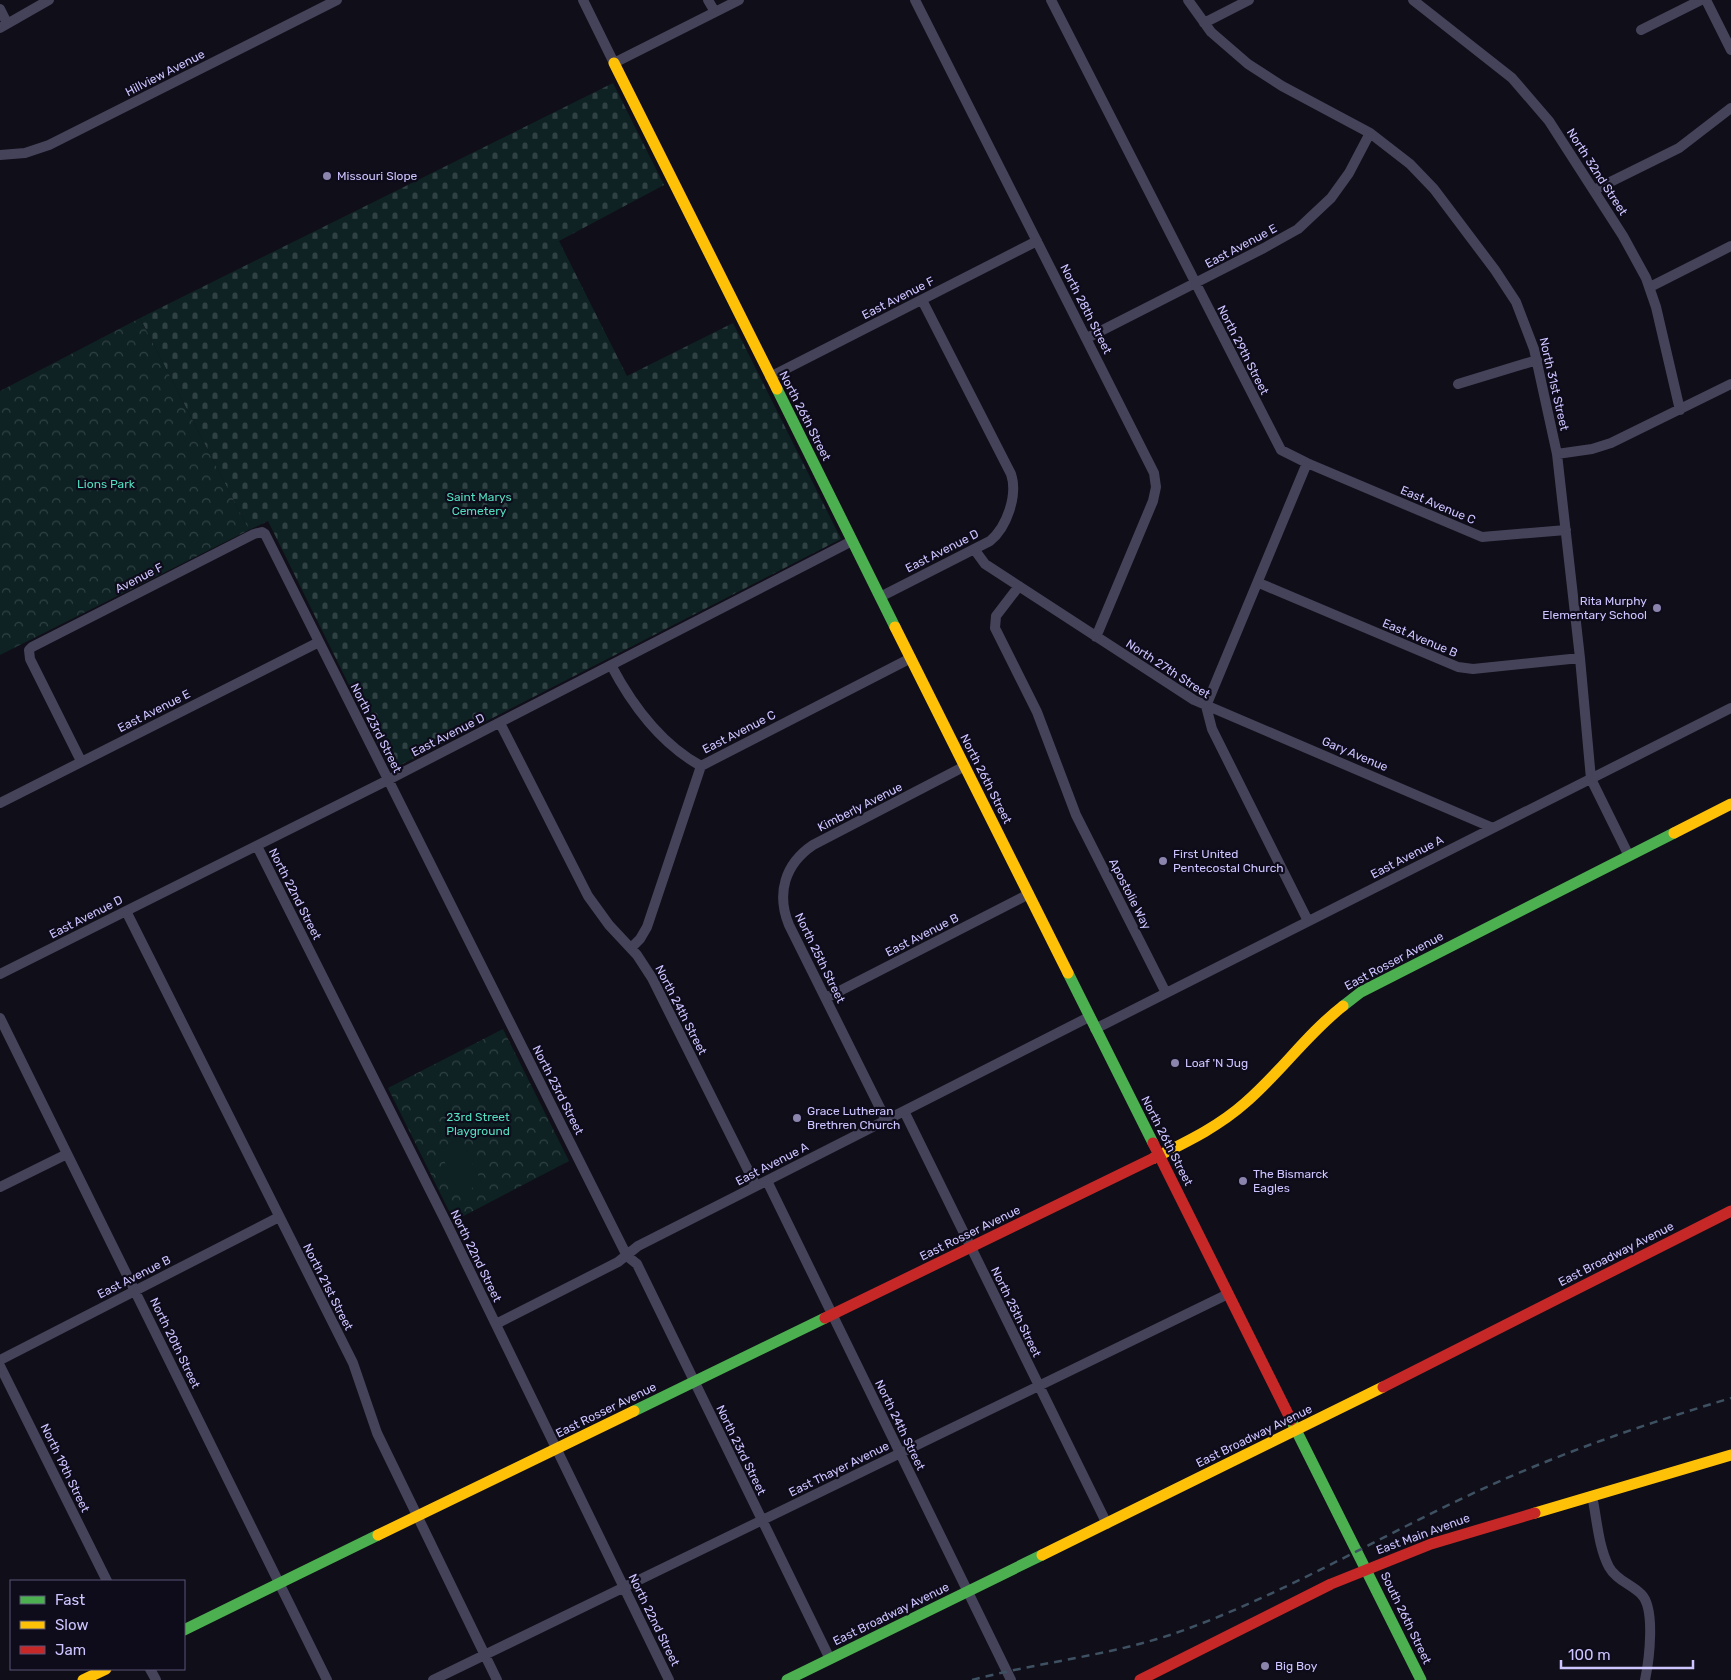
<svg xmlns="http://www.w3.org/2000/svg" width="1731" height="1680" font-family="Rubik,sans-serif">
<defs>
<pattern id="cemetery-stones" width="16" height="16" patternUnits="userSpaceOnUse" patternTransform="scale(1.25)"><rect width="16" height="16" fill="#0e2223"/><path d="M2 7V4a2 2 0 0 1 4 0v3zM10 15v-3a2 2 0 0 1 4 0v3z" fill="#304144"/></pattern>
<pattern id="park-crowns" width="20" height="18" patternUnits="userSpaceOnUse" patternTransform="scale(1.25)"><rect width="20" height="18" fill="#0e2223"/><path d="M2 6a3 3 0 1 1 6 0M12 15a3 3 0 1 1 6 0" fill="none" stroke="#304144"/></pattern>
</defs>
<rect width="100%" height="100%" fill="#100e18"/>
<!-- cemetery -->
<path fill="url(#cemetery-stones)" d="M613 83 664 185 559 241 627 376 733 323 841 539 391 770 268 521 249 530 140 318Z"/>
<!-- park -->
<path fill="url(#park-crowns)" d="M140 318 249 530 0 655V391Z
M503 1029 569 1161 454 1221 388 1088Z"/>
<!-- pitch -->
<path fill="#0e2223" d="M460 1139 482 1183 460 1194 439 1150Z"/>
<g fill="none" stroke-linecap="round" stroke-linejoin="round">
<!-- street -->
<path stroke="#454359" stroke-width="10" d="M583 0 614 63 739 0
M708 0 715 12
M915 0 1154 473 1156 487 1153 501 1096 637
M1051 0 1281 450 1307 463 1482 537 1566 530
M1188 0 1211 32 1248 64 1282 86 1370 133 1410 164 1434 189 1495 270 1516 302 1534 349 1557 454 1580 658 1591 779 1629 856
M1413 0 1512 78 1549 121 1623 236 1646 278 1656 307 1680 410
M1706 0 1731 50
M0 9 7 23
M1204 23 1249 0
M0 28 49 0
M1641 30 1701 0
M0 155 25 153 49 145 337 0
M1594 190 1679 148 1731 108
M1650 287 1731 246
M1087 338 1264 248 1298 229 1331 198 1349 173 1370 133
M770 377 1037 241
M1458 384 1537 360
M1557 454 1592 449 1611 443 1731 384
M1307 463 1206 706 1212 729 1308 921
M974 549 985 564 1194 700 1493 828
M1259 583 1458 667 1473 669 1580 658
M1019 586 996 616 995 628 1037 712 1076 815 1166 993
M880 597 990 541C1007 527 1018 495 1011 474L922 300
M611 665C632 705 661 744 701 766
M500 723 588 896 609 925 637 955 652 978 756 1186
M81 761 30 659 29 650 32 647 254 534 262 532 265 534 622 1246 627 1256 637 1264 830 1659
M0 803 319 642
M257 846 446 1222 669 1680
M126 911 353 1363 377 1433 497 1680
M631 948 640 939 647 927 701 766 911 658
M0 974 388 780 852 541
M826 998 1029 894
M0 1018 327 1680
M1095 1029 1731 708
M904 1111 1107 1524
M886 1120 789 925C776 893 785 864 813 845L965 766
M767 1181 1011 1680
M0 1187 67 1154
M496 1324 618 1262 638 1246 1089 1017
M0 1360 279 1217
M0 1366 107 1581
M1592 1496C1597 1518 1598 1546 1609 1567 1616 1580 1631 1584 1641 1594 1656 1608 1649 1661 1645 1680
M150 1669 156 1680
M433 1680 1228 1294"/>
<!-- fast -->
<path stroke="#4caf50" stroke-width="11" d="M777 389 895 627
M1068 973 1153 1143
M1343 1006 1361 992 1674 833
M634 1411 825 1318
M1291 1420 1421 1680
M184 1630 378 1535
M787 1680 1042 1555"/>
<!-- slow -->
<path stroke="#ffc107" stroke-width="11" d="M614 63 777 389
M895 627 1068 973
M1674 833 1731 804
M1154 1158C1186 1142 1218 1127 1245 1103 1280 1073 1307 1034 1343 1006
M1535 1513 1731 1455
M378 1535 634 1411
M1042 1555 1383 1387
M83 1680 106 1669"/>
<!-- jam -->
<path stroke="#c62828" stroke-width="11" d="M1153 1143 1291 1420
M825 1318 1154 1158
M1383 1387 1731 1211
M1140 1680 1331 1584 1431 1544 1535 1513"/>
<!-- rail -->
<path stroke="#3e5162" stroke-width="2.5" stroke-dasharray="8 6" stroke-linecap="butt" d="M972 1680C1043 1661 1118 1655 1187 1629 1287 1592 1381 1536 1478 1491 1560 1453 1645 1424 1731 1398"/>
</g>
<!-- markers -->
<g fill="#8b85ae" stroke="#0e0b1b" stroke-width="2">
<circle cx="327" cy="176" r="5"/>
<circle cx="1657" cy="608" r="5"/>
<circle cx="1163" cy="861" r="5"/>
<circle cx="1175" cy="1063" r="5"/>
<circle cx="797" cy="1118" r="5"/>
<circle cx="1243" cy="1181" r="5"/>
<circle cx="1265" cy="1666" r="5"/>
</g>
<g text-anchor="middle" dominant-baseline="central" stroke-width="4.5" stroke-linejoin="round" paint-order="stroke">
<!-- street labels -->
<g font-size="12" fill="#cdc5ff" stroke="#0e0b1b">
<text transform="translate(165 73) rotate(-27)">Hillview Avenue</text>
<text transform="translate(1597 172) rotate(57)">North 32nd Street</text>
<text transform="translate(1241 246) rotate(-28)">East Avenue E</text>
<text transform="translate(898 298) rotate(-27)">East Avenue F</text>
<text transform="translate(1086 309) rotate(63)">North 28th Street</text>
<text transform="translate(1243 350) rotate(63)">North 29th Street</text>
<text transform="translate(1554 384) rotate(77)">North 31st Street</text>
<text transform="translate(805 416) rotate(63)">North 26th Street</text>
<text transform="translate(1438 505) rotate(23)">East Avenue C</text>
<text transform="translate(942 551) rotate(-27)">East Avenue D</text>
<text transform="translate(139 578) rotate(-27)">Avenue F</text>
<text transform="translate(1420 638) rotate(23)">East Avenue B</text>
<text transform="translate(1168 669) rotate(33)">North 27th Street</text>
<text transform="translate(154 711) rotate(-27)">East Avenue E</text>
<text transform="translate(376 728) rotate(63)">North 23rd Street</text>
<text transform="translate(739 732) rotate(-27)">East Avenue C</text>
<text transform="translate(448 735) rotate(-27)">East Avenue D</text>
<text transform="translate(1355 754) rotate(23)">Gary Avenue</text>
<text transform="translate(986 779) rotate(63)">North 26th Street</text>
<text transform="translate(860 807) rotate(-27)">Kimberly Avenue</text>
<text transform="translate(1407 857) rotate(-27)">East Avenue A</text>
<text transform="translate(295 894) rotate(63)">North 22nd Street</text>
<text transform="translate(1130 894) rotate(63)">Apostolie Way</text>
<text transform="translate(86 917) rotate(-27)">East Avenue D</text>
<text transform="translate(922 935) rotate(-27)">East Avenue B</text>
<text transform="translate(820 958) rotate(64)">North 25th Street</text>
<text transform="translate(1394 961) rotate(-28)">East Rosser Avenue</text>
<text transform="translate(681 1010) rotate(63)">North 24th Street</text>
<text transform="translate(558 1090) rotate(63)">North 23rd Street</text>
<text transform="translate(1167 1141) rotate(63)">North 26th Street</text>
<text transform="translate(772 1164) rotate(-27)">East Avenue A</text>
<text transform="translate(970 1233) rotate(-26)">East Rosser Avenue</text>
<text transform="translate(1616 1254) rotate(-27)">East Broadway Avenue</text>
<text transform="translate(476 1256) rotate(64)">North 22nd Street</text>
<text transform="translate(134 1277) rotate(-27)">East Avenue B</text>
<text transform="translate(328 1287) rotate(63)">North 21st Street</text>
<text transform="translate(1016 1312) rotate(64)">North 25th Street</text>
<text transform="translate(175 1343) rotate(64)">North 20th Street</text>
<text transform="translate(606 1410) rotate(-26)">East Rosser Avenue</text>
<text transform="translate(900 1425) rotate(64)">North 24th Street</text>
<text transform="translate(1254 1436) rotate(-26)">East Broadway Avenue</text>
<text transform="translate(741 1450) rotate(64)">North 23rd Street</text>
<text transform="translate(65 1468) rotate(64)">North 19th Street</text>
<text transform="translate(839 1469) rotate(-26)">East Thayer Avenue</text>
<text transform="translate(1423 1534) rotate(-20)">East Main Avenue</text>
<text transform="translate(891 1614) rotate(-26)">East Broadway Avenue</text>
<text transform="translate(1406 1618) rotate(64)">South 26th Street</text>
<text transform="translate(654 1620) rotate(64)">North 22nd Street</text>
</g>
<!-- poi labels -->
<g font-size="12" fill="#cdc5ff" stroke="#0e0b1b" text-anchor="start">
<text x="337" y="176">Missouri Slope</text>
<text x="1647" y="601" text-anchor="end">Rita Murphy<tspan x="1647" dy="14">Elementary School</tspan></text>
<text x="1173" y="854">First United<tspan x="1173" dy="14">Pentecostal Church</tspan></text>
<text x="1185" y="1063">Loaf 'N Jug</text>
<text x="807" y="1111">Grace Lutheran<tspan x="807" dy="14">Brethren Church</tspan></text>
<text x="1253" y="1174">The Bismarck<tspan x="1253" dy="14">Eagles</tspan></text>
<text x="1275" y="1666">Big Boy</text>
</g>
<!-- park labels -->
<g font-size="12" fill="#52debf" stroke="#0e0b1b">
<text x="106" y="484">Lions Park</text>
<text x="479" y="497">Saint Marys<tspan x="479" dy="14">Cemetery</tspan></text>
<text x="478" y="1117">23rd Street<tspan x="478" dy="14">Playground</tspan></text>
</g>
</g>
<!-- legend -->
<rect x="10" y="1580" width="175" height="90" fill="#0e0b1b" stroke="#5a5576"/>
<rect x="20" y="1596" width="25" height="8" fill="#4caf50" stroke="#5a5576"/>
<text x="55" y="1605" font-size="15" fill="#cdc5ff">Fast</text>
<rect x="20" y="1621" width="25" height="8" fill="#ffc107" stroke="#5a5576"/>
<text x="55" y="1630" font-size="15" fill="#cdc5ff">Slow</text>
<rect x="20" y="1646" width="25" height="8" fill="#c62828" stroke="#5a5576"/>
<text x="55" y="1655" font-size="15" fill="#cdc5ff">Jam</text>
<!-- scale -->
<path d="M1561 1660v8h132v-8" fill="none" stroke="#cdc5ff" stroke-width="2.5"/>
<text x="1568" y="1660" font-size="15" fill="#cdc5ff" stroke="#0e0b1b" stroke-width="4" paint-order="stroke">100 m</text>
</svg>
